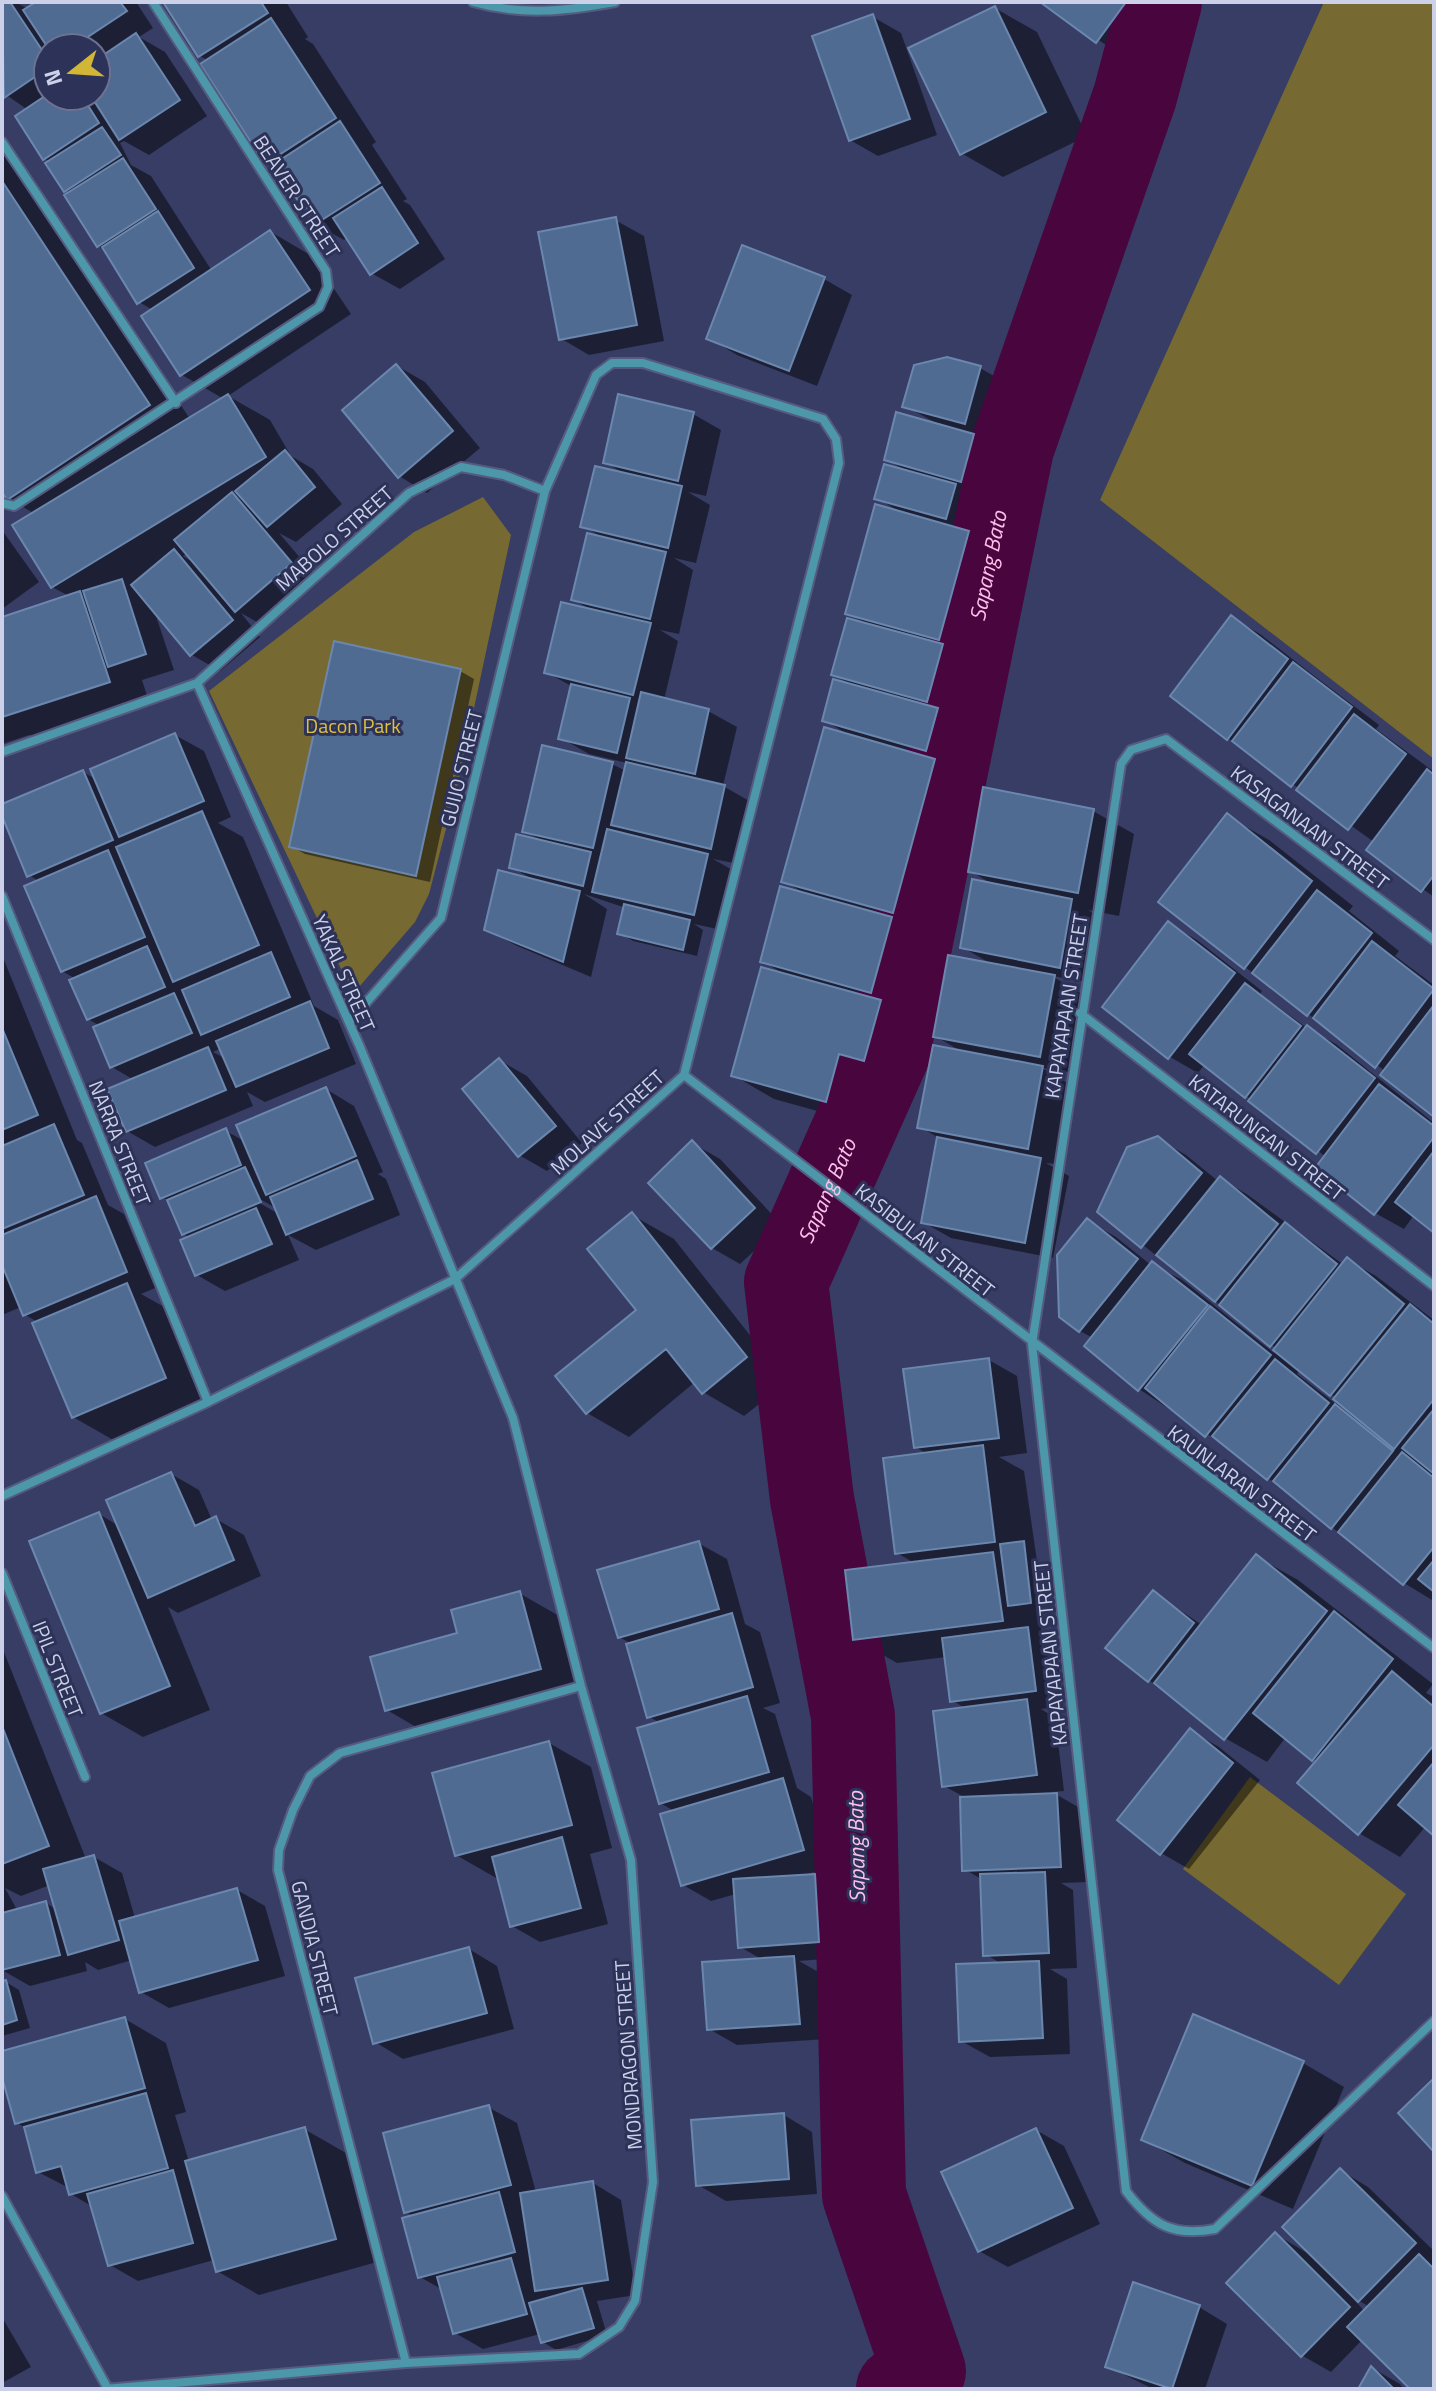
<svg xmlns="http://www.w3.org/2000/svg" width="1436" height="2391" font-family="'Titillium Web',sans-serif">
<rect width="100%" height="100%" fill="#373d64"/>
<!-- green -->
<path fill="#766931" d="M1324 2H1434V759L1100 500Z
M483 497 511 535 458 783 429 894 415 922 353 994 209 691 414 532Z
M1250 1777 1406 1894 1339 1985 1183 1869Z"/>
<!-- shadow -->
<path fill="#0007" fill-rule="evenodd" d="M2 2H15L28 9 39 2H136L153 28 139 37 165 52 207 116 149 155 124 141 120 143 131 165 151 176 212 271 271 232 312 256 351 314 228 396 270 420 291 456 313 469 342 504 296 542 279 533 319 580 264 626 241 613 260 637 220 671 192 655 154 610 174 670 142 680 150 705 41 741 29 735 2 744V619L69 596 52 587 35 514 8 498 2 489V139L8 143 190 419 224 399 182 375 144 316 153 310 139 302 105 250 98 246 71 193 65 190 50 162 44 158 28 110 2 92ZM48 48H96V96H48ZM188 553 197 565 183 556Z
M165 2H286L308 37 305 39 313 44 376 142 372 145 407 199 403 201 410 205 445 259 400 289 371 273 348 237 344 240 315 224 281 171 266 162 209 61 200 56Z
M1043 2H1154L1162 8 1125 58Z
M995 8 1037 32 1087 136 1003 177 961 153Z
M873 17 901 33 937 135 878 156 850 140Z
M615 220 644 236 664 341 589 355 560 338Z
M824 279 852 295 817 386 737 355 709 338Z
M397 366 425 382 480 448 427 493 399 476Z
M980 368 1008 384 993 439 969 434 1001 452 989 497 964 491 983 502 974 536 1010 557 981 662 971 660 954 720 965 726 954 765 938 762 976 784 935 935 911 929 920 935 900 1008 888 1006 921 1025 906 1083 881 1076 868 1125 774 1099 733 1075 784 974 762 961 808 895 783 881 849 735 824 720 852 685 833 674 866 623 847 613 902 513 877 498 905 470 886 459 938 424 905 406Z
M693 414 721 430 706 496 688 492 710 505 696 563 674 558 693 570 679 634 660 630 678 641 664 700 708 711 737 727 723 786 753 803 739 864 713 859 736 872 722 930 694 924 703 930 697 956 633 941 620 933 626 908 584 894 607 909 591 977 515 945 487 929 534 880 511 867 543 841 524 831 612 764 626 771 627 763 589 754 561 738 573 687 546 672 591 610 573 599 602 537 583 526 625 474 605 462Z
M2 530 39 582 2 609Z
M1232 618 1260 634 1321 681 1379 725 1376 729 1433 771 1434 897 1368 849 1374 842 1228 738Z
M460 671 474 679 430 882 305 854 291 846Z
M175 735 204 751 231 817 218 823 243 837 314 1006 338 1020 356 1064 265 1102 247 1092 253 1106 155 1147 127 1131 134 1080 112 1067 100 1026 88 1019 76 979 62 971 40 882 29 875 2 806 83 772 97 780ZM221 1048 226 1059 213 1052Z
M1093 811 1134 834 1119 916 1088 910 1100 917 1088 982 1052 976 1082 994 1068 1072 1042 1068 1071 1085 1056 1164 1046 1163 1069 1176 1053 1258 951 1238 923 1222 939 1138 920 1127 964 1053 935 1036 993 965 962 947 994 885 970 871Z
M1227 816 1269 840 1353 906 1349 911 1399 951 1395 956 1434 985V1114L1385 1071 1245 967Z
M1169 924 1197 940 1262 991 1260 994 1307 1028 1336 1044 1434 1123V1230L1414 1215 1404 1229 1375 1213 1326 1157 1205 1064 1198 1073 1170 1057Z
M2 955 77 1140 82 1143 108 1205 124 1214 155 1288 141 1294 168 1309 207 1402 115 1441 73 1417 39 1323 24 1314 21 1307 2 1315Z
M499 1060 527 1076 582 1143 547 1171 519 1155Z
M326 1089 354 1106 383 1172 378 1174 386 1179 400 1215 316 1250 288 1235 299 1260 225 1291 197 1275 190 1238 184 1234 170 1202 162 1197 226 1131 246 1142ZM253 1195 277 1209V1213L251 1198Z
M1157 1138 1186 1155 1218 1181 1220 1178 1248 1195 1344 1265 1348 1260 1376 1276 1434 1320 1432 1600 1404 1583 1233 1451 1139 1389 1093 1338 1080 1331 1088 1221 1116 1237 1151 1265 1181 1279 1274 1353 1277 1349 1099 1211ZM1300 1370 1336 1398V1404L1297 1374Z
M692 1143 720 1159 782 1225 740 1264 712 1248Z
M632 1215 674 1239 787 1382 744 1416 703 1392 695 1382 629 1437 587 1413 639 1311Z
M989 1360 1017 1376 1027 1453 999 1457 1024 1471 1044 1610 1039 1611 1042 1637 1056 1645 1063 1706 1041 1709 1055 1718 1064 1791 1052 1792 1085 1811 1088 1882 1061 1883 1073 1890 1077 1968 1050 1969 1067 1979 1070 2054 990 2057 961 2041 1002 1964 985 1954 983 1880 964 1869 968 1799 944 1786 966 1709 952 1700 946 1657 897 1663 855 1639 916 1564 897 1553 928 1454 915 1447Z
M171 1474 199 1490 212 1520 216 1519 244 1535 261 1576 178 1613 168 1607 210 1710 143 1737 101 1713 99 1514 119 1526Z
M698 1543 727 1559 745 1624 760 1632 780 1703 763 1708 775 1714 797 1788 811 1797 832 1866 802 1876H814L842 1892 847 1957 799 1961 822 1974 827 2039 737 2045 709 2029 763 1960 740 1947 736 1894 711 1901 683 1885 676 1812 660 1803V1723L648 1716 632 1644 619 1637Z
M1257 1557 1298 1580 1433 1684 1426 1693 1434 1697V1833L1426 1826 1400 1857 1359 1833 1317 1762 1286 1737 1267 1762 1225 1738 1149 1680 1153 1592 1202 1625Z
M519 1593 561 1617 581 1692 428 1734 387 1710 460 1635Z
M2 1647 86 1859 94 1857 122 1873 135 1918 237 1890 265 1906 285 1976 169 2008 141 1992 132 1960 98 1970 85 1962 87 1971 30 1986 2 1970ZM50 1885 57 1910 46 1903 9 1911 16 1908 5 1888 21 1896Z
M1191 1731 1219 1747 1260 1780 1189 1869 1161 1853Z
M549 1743 591 1767 612 1848 590 1854 608 1924 540 1942 512 1926 498 1879 456 1855Z
M469 1949 497 1966 514 2029 403 2059 375 2042Z
M6 1982 19 1990 30 2028 2 2036V1983Z
M125 2019 166 2043 186 2112 175 2115 189 2162 304 2129 346 2153 377 2262 259 2295 217 2271 214 2260 138 2281 110 2265 93 2207 71 2194 69 2188 38 2172 26 2128 17 2123 2 2069V2053Z
M1303 2063 1344 2087 1293 2209 1185 2163 1144 2140Z
M488 2107 517 2123 536 2192 593 2183 621 2200 636 2295 597 2301 607 2335 556 2350 543 2342 540 2334 483 2349 455 2333 443 2290 420 2277 415 2217 406 2212Z
M784 2115 812 2132 817 2194 726 2201 698 2185Z
M1036 2130 1064 2146 1100 2224 1008 2267 979 2251Z
M1340 2170 1368 2187 1434 2251V2389H1413L1363 2339 1331 2372 1303 2356 1228 2283 1275 2234 1309 2254ZM1352 2297 1370 2307 1365 2312Z
M1199 2307 1227 2324 1205 2389H1153L1107 2366Z
M2 2317 31 2367 2 2383Z
M1372 2368 1400 2384 1404 2389H1360Z"/>
<g fill="none" stroke-linecap="round" stroke-linejoin="round">
<!-- river -->
<path stroke="#49053e" stroke-width="84" id="s1" d="M898 2389 924 2371 864 2195 853 1716 812 1499 786 1282 888 1053 1012 448 1135 96 1160 2"/>
</g>
<!-- building -->
<path fill="#506b91" stroke="#6b87ae" stroke-width="2" d="M2 2H10L48 59V68L4 98Z
M36 2H120L127 11 71 48H48L23 10Z
M163 2H261L268 13 198 57Z
M1040 2H1126L1096 43Z
M995 6 1046 112 960 155 908 48Z
M873 14 910 119 849 141 812 36Z
M271 18 336 118 265 164 200 64Z
M136 33 180 100 119 140 91 96H96V60Z
M48 94 82 96 99 123 43 160 15 116Z
M340 121 380 183 314 225 274 164Z
M102 127 121 155 64 192 45 163Z
M123 158 156 209 97 247 64 195Z
M2 181 150 405 7 500 2 492Z
M382 187 418 243 370 275 333 218Z
M158 211 194 268 137 304 102 247Z
M616 217 637 325 559 340 538 232Z
M270 230 310 290 180 376 141 316Z
M742 245 825 277 789 371 706 339Z
M947 357 981 366 965 424 902 407 914 365Z
M396 364 453 431 398 478 342 410Z
M228 394 266 457 51 588 12 525Z
M618 394 694 412 678 481 603 463Z
M896 412 974 434 961 482 884 460Z
M285 450 315 487 267 527 235 491Z
M884 464 956 484 946 519 874 499Z
M595 466 682 486 668 548 580 527Z
M232 492 292 563 235 612 174 540Z
M875 504 969 531 939 640 845 614Z
M587 533 666 552 650 619 571 600Z
M174 549 233 620 190 656 131 585Z
M122 579 146 654 108 667 83 591Z
M80 591 110 682 2 717V617Z
M561 602 651 623 633 695 544 673Z
M1231 615 1288 659 1227 740 1170 696Z
M847 618 943 644 927 702 831 675Z
M334 641 461 669 416 876 289 847Z
M1293 662 1352 707 1291 787 1232 741Z
M833 679 938 708 926 751 822 721Z
M571 684 630 698 617 753 558 739Z
M641 692 709 709 695 774 626 758Z
M1354 714 1406 754 1348 830 1296 790Z
M824 727 935 759 893 913 781 882Z
M175 733 204 801 119 837 90 769Z
M542 745 613 762 593 848 522 832Z
M626 762 725 785 711 849 611 825Z
M1427 769 1434 775V875L1421 892 1366 850Z
M83 770 113 840 27 877 2 816V804Z
M983 787 1094 809 1078 893 968 872Z
M202 811 259 945 173 982 116 847Z
M1227 813 1312 881 1244 969 1158 902Z
M607 829 708 854 694 915 592 892Z
M516 834 591 852 583 886 509 868Z
M108 850 145 937 61 972 24 886Z
M498 870 580 891 563 962 484 930Z
M972 879 1072 899 1060 968 960 948Z
M780 886 892 917 871 993 760 962Z
M1317 890 1372 933 1307 1016 1252 973Z
M624 904 690 920 683 950 617 934Z
M1168 921 1235 973 1168 1059 1102 1007Z
M1372 941 1434 989 1375 1068 1313 1018Z
M147 946 165 987 87 1020 69 980Z
M271 952 290 997 201 1035 182 990Z
M948 955 1055 975 1040 1057 933 1037Z
M761 967 881 1000 864 1061 839 1054 826 1102 731 1076Z
M1245 983 1301 1026 1245 1098 1189 1054Z
M174 993 192 1033 110 1068 93 1027Z
M310 1001 329 1048 236 1087 216 1041Z
M1434 1005V1117L1380 1075Z
M1307 1025 1375 1078 1316 1154 1248 1101Z
M2 1028 38 1115 2 1130Z
M933 1045 1043 1066 1028 1149 917 1128Z
M208 1047 226 1090 126 1132 107 1089Z
M499 1058 556 1126 518 1157 462 1089Z
M1379 1084 1434 1126V1137L1374 1215 1315 1168Z
M326 1087 356 1156 266 1195 236 1125Z
M54 1124 84 1195 2 1229V1146Z
M226 1128 241 1165 160 1199 145 1163Z
M1158 1136 1202 1173 1141 1248 1097 1212 1127 1147Z
M937 1137 1041 1158 1025 1243 921 1223Z
M692 1140 755 1208 711 1249 648 1183Z
M1434 1151V1233L1395 1202Z
M357 1160 373 1199 286 1235 270 1197Z
M245 1167 261 1202 182 1235 167 1200Z
M1220 1176 1278 1224 1215 1302 1156 1255Z
M96 1196 127 1272 23 1316 2 1265V1235Z
M256 1208 272 1244 195 1276 180 1240Z
M632 1212 747 1357 702 1394 666 1349 586 1414 555 1376 636 1310 587 1249Z
M1087 1218 1138 1259 1079 1332 1059 1317 1057 1255Z
M1285 1222 1337 1264 1270 1347 1219 1305Z
M1347 1257 1404 1304 1330 1396 1273 1350Z
M1152 1261 1208 1305 1138 1391 1084 1346Z
M127 1283 166 1378 72 1418 32 1323Z
M1410 1304 1434 1324V1399L1394 1449 1333 1399Z
M1210 1306 1271 1355 1205 1437 1145 1388Z
M989 1358 999 1438 914 1448 903 1369Z
M1275 1359 1329 1403 1267 1480 1212 1436Z
M1335 1404 1393 1451 1331 1529 1273 1481Z
M1434 1409V1474L1402 1448Z
M983 1445 995 1542 895 1554 883 1458Z
M1402 1452 1434 1478V1547L1403 1585 1338 1532Z
M171 1472 195 1526 216 1516 234 1560 148 1598 106 1500Z
M99 1512 170 1686 100 1714 29 1541Z
M699 1541 719 1609 618 1638 597 1570Z
M1024 1541 1031 1603 1008 1606 1000 1544Z
M993 1552 1003 1621 853 1640 845 1570Z
M1256 1554 1327 1611 1224 1740 1154 1683Z
M1434 1560V1592L1418 1579Z
M1153 1590 1194 1623 1148 1682 1105 1648Z
M520 1591 541 1669 385 1711 370 1657 457 1633 451 1610Z
M1334 1611 1393 1659 1312 1761 1253 1713Z
M732 1613 753 1687 647 1718 626 1644Z
M1028 1627 1036 1691 950 1702 942 1638Z
M1392 1671 1434 1707V1745L1358 1835 1297 1783Z
M747 1696 769 1772 659 1804 637 1728Z
M1027 1699 1037 1775 942 1787 933 1711Z
M2 1726 49 1846 2 1864Z
M1190 1728 1233 1763 1160 1855 1117 1820Z
M549 1741 572 1825 455 1856 432 1773Z
M1434 1762V1836L1398 1805Z
M783 1778 804 1850 681 1886 660 1814Z
M1057 1793 1061 1867 962 1871 960 1797Z
M562 1837 581 1908 510 1927 492 1857Z
M94 1855 119 1940 68 1955 43 1869Z
M1045 1872 1049 1953 983 1956 980 1874Z
M815 1874 819 1942 738 1948 733 1879Z
M237 1888 258 1960 139 1993 119 1921Z
M46 1901 60 1955 2 1970V1913Z
M469 1947 487 2013 373 2044 355 1978Z
M794 1956 800 2024 707 2030 702 1962Z
M1039 1961 1043 2038 959 2042 956 1964Z
M6 1980 17 2020 2 2025V1981Z
M1193 2014 1304 2061 1252 2186 1141 2140Z
M125 2017 145 2088 15 2124 2 2077V2051Z
M1434 2078V2152L1398 2113Z
M146 2093 168 2168 69 2195 61 2166 36 2173 24 2127Z
M489 2105 511 2185 404 2213 383 2133Z
M784 2113 789 2179 696 2186 691 2120Z
M305 2127 336 2239 216 2272 185 2161Z
M1036 2128 1073 2208 978 2252 941 2172Z
M1340 2168 1416 2243 1358 2302 1282 2227Z
M173 2170 193 2243 108 2266 87 2194Z
M593 2181 608 2280 535 2291 520 2193Z
M499 2192 515 2252 418 2278 402 2218Z
M1275 2232 1350 2307 1301 2357 1226 2283Z
M1419 2254 1434 2269V2389H1410L1347 2327Z
M511 2258 527 2314 453 2334 437 2277Z
M1133 2282 1200 2305 1172 2389 1105 2367Z
M582 2288 594 2328 541 2343 529 2303Z
M1371 2366 1394 2389H1358Z"/>
<g fill="none" stroke-linecap="round" stroke-linejoin="round">
<defs>
<path id="street" d="M473 2C522 16 565 11 615 2
M2 142 176 403
M2 503 14 506 319 307 328 287 326 271 153 2
M2 752 197 683 409 493 461 467 504 475 545 491
M2 896 208 1402
M1434 940 1166 739 1131 750 1121 764 1032 1344 1126 2191C1152 2225 1173 2237 1215 2229L1434 2021
M1080 1013 1434 1286
M684 1075 1434 1648
M2 1496 208 1402 455 1279 684 1075 839 463 836 439 823 419 643 363H612L596 375 545 491 441 918 349 1022
M2 1573 85 1777
M2 2196 108 2389
M406 2363 278 1870 279 1850 293 1810 310 1776 340 1753 581 1686
M105 2389 406 2363 579 2354 619 2327 635 2301 653 2182 631 1860 581 1686 513 1418 360 1047 197 683"/>
</defs>
<!-- street casing -->
<use href="#street" stroke="#555b7f" stroke-width="12"/>
<!-- street -->
<use href="#street" stroke="#4c97aa" stroke-width="8"/>
</g>
<g text-anchor="middle" dominant-baseline="central" stroke-width="6" stroke-linejoin="round" paint-order="stroke">
<!-- street labels -->
<g font-size="20" fill="#ccd1e9" stroke="#2d3258">
<text transform="translate(297 196) rotate(57)">BEAVER STREET</text>
<text transform="translate(334 538) rotate(-41)">MABOLO STREET</text>
<text transform="translate(461 768) rotate(-76)">GUIJO STREET</text>
<text transform="translate(1310 827) rotate(37)">KASAGANAAN STREET</text>
<text transform="translate(344 973) rotate(66)">YAKAL STREET</text>
<text transform="translate(1066 1006) rotate(-81)">KAPAYAPAAN STREET</text>
<text transform="translate(607 1122) rotate(-42)">MOLAVE STREET</text>
<text transform="translate(1267 1137) rotate(38)">KATARUNGAN STREET</text>
<text transform="translate(120 1143) rotate(68)">NARRA STREET</text>
<text transform="translate(925 1240) rotate(38)">KASIBULAN STREET</text>
<text transform="translate(1242 1483) rotate(37)">KAUNLARAN STREET</text>
<text transform="translate(1050 1653) rotate(-96)">KAPAYAPAAN STREET</text>
<text transform="translate(58 1669) rotate(68)">IPIL STREET</text>
<text transform="translate(315 1948) rotate(76)">GANDIA STREET</text>
<text transform="translate(628 2055) rotate(-94)">MONDRAGON STREET</text>
</g>
<!-- park labels -->
<g font-size="20" fill="#ddc140" stroke="#2d3258">
<text x="353" y="725">Dacon Park</text>
</g>
<!-- water labels -->
<g font-size="22" font-style="italic" fill="#fcc0eb" stroke="#2d3258">
<text stroke="none"><textPath href="#s1" startOffset="1884">Sapang Bato</textPath></text>
<text stroke="none"><textPath href="#s1" startOffset="1236">Sapang Bato</textPath></text>
<text transform="translate(856 1847) rotate(-91)">Sapang Bato</text>
</g>
</g>
<!-- border -->
<rect width="1436" height="2391" fill="none" stroke="#ccd1e9" stroke-width="8"/>
<!-- north arrow -->
<g transform="translate(72 72) rotate(253)"><circle r="38" fill="#2d3258" stroke="#6d7292" stroke-width="2"/>
<path d="M0-6L14 30L0 20L-14 30Z" fill="#d2b736"/>
<text y="-12" font-size="22" font-weight="bold" text-anchor="middle" fill="#ccd1e9">N</text>
</g>
</svg>
